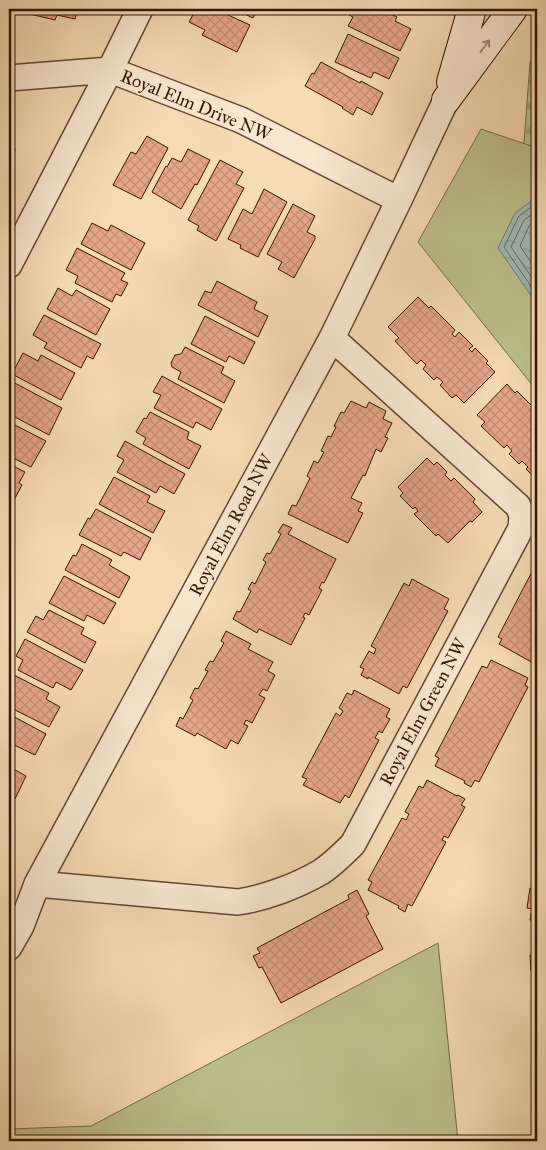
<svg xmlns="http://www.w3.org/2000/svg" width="546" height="1150" font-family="'IM FELL Great Primer',serif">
<defs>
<pattern id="forest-firs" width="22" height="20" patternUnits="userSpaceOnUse" patternTransform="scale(1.25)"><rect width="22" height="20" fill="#bdc08d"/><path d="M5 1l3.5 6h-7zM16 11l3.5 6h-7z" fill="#a3a478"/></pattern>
<pattern id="water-ripples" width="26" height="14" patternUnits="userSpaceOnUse" patternTransform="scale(1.25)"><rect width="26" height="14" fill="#9eb9b5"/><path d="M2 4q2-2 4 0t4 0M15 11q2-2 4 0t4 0" fill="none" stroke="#899e9a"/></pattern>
<pattern id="building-cross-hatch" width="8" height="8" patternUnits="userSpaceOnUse" patternTransform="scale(1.25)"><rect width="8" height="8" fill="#e5a588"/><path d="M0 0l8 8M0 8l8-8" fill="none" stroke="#c58d74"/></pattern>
</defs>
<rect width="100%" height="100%" fill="#f6dbb5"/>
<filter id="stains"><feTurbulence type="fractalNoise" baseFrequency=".004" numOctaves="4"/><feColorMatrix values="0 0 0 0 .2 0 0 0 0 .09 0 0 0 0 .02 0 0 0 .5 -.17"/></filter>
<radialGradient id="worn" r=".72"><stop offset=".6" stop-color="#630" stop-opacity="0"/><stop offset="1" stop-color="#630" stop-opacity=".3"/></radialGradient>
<!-- forest -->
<path fill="url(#forest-firs)" stroke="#786a48" d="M537 47V168L523 156 530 63Z"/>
<!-- park -->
<path fill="#bdc08d" stroke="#786a48" d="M481 129 537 148V391L418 242Z
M438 943 458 1141H9V1129L91 1126Z"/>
<!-- water -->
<path fill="url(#water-ripples)" stroke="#74776e" d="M537 197V304L498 248 515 213Z"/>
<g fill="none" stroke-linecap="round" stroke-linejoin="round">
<!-- shore -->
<path stroke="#69675c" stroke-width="1" d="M537 203 519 216 504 247 537 295
M537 211 524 220 511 247 537 285
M537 220 529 226 520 246 537 271"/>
</g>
<!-- building -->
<path fill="url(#building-cross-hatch)" stroke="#341503" d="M17 9H77V13L75 19 57 15 55 20 17 11Z
M196 9H215L250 25 237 52 202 35 205 30 189 22Z
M234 9H258L253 18Z
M352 9H380L397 17 395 21 411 29 400 51 348 26 353 17 349 15Z
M348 34 399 58 389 79 374 72 371 78 335 62Z
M321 62 360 83 361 81 383 93 372 115 357 107 353 115 342 108 343 107 305 86 312 73 314 74Z
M147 136 168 148 141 199 113 185 131 152 136 154Z
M9 147 15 148 12 189H9Z
M188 149 210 160 197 185 195 184 181 209 152 192 166 166 167 167 172 158 181 162Z
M220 160 243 172 236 184 244 188 216 241 197 230 199 226 188 220Z
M264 189 287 202 258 257 240 248 241 245 228 239 243 209 252 214Z
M293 204 315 216 307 232 315 236V239L294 278 278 269 282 262 267 254Z
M92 223 108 231 111 225 145 243 131 270 81 244Z
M77 248 125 273 121 280 128 283 121 296 116 294 112 302 75 283 78 276 66 270Z
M217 281 257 302 254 309 268 316 258 337 198 305 205 291 211 293Z
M58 288 72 296 76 290 110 309 96 335 47 309Z
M418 297 429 308 431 306 455 330 452 334 455 337 459 332 473 346 469 349 472 352 475 348 488 361 486 363 495 372 464 403 456 395 452 398 440 385 443 382 437 377 434 380 423 369 426 365 421 360 417 364 395 341 399 338 388 327Z
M44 315 101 344 93 359 87 356 81 368 44 348 47 343 33 335Z
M205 316 255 342 244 364 229 356 226 362 191 344Z
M185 347 224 367 221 373 235 381 224 403 178 379 181 372 172 367 171 363 175 355 181 354Z
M23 353 38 361 41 355 75 373 61 400 12 374Z
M162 376 222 409 211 430 196 422 193 428 154 408 161 395 153 392Z
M9 380 62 408 49 435 11 415 13 410 9 408Z
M507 384 515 393 517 391 537 411V480L526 469 528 467 522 461 519 464 509 454 512 451 507 445 504 448 481 426 485 422 477 415Z
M351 401 366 408 369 402 386 411 383 419 392 423 385 437 388 438 381 452 376 449 365 476 363 475 351 498 362 503 358 511 363 513 348 543 288 514 292 505 296 506 310 478 307 476 314 461 318 463 324 452 321 451 328 436 331 437 336 427 334 426 341 412 344 413Z
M150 412 189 432 187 439 201 446 189 469 143 444 146 438 136 432 144 418 146 419Z
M9 422 46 441 31 467 9 456Z
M125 441 185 474 174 494 160 486 156 493 117 472 124 460 117 456Z
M427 458 434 465 437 462 447 472 445 475 451 481 454 478 475 499 473 502 482 512 472 522 470 521 448 543 438 534 436 536 414 514 418 511 415 507 413 509 400 496 403 493 398 487Z
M9 464 25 472 19 483 22 485 14 500 9 498Z
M114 477 150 496 147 502 165 511 153 533 99 504Z
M96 509 151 538 140 560 124 552 121 556 79 535 88 518 90 519Z
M283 524 292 528 288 534 336 559 324 583 322 582 319 588 322 590 309 615 305 613 303 617 305 618 291 645 259 629 257 633 233 619 237 611 240 612 251 591 248 589 252 582 255 584 266 562 263 560 267 553 270 554 281 534 278 532Z
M82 544 112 560 109 565 130 577 119 598 65 570 73 555 76 556Z
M537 562V660L535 664 499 644 502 639 498 637Z
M64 576 116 603 104 624 87 615 84 621 49 603Z
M412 579 449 599 444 609 448 611 407 688 403 686 399 694 368 677V679L361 675 364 669 360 667 369 651 374 654 376 649 371 646 404 583 409 586Z
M49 610 84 628 81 634 96 642 85 663 27 632 36 616 43 620Z
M226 631 251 644 248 649 273 662 268 671 275 675 267 691 263 689 259 695 265 698 252 723 246 720 244 724 248 726 238 744 231 740 226 749 197 733 195 736 176 726 180 717 183 719 193 700 190 698 195 688 198 689 208 671 205 670 210 661 213 662 224 643 221 641Z
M25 639 83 670 71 690 56 682 53 688 18 670 23 660 16 656Z
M491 660 528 678 525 685 528 687 479 782 475 780 471 787 464 783 465 781 435 766 439 758 435 756 482 666 487 668Z
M10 673 49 693 46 699 60 707 49 727 9 707Z
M354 690 390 709 386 717 390 719 382 733 379 731 375 738 379 740 349 798 345 795 340 803 303 785 307 779 302 777 336 713 340 716 343 711 339 708 347 693 352 695Z
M9 714 46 734 35 755 14 745 9 747Z
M9 756 14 759 10 767 26 776 15 799 9 796Z
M427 780 457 796 458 795 465 799 461 805 465 807 448 838 444 836 442 840 446 842 412 906 408 904 405 912 398 908 399 906 368 890 372 882 368 880 402 818 406 820 409 814 405 812 419 786 423 788Z
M537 881V921L530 920 532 909 527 908 530 888 536 889Z
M357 890 369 914 366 916 383 949 281 1003 262 967 259 968 253 956 260 953 257 948 349 899 348 895Z
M534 940H537V988L536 973 531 971 530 955 535 952Z"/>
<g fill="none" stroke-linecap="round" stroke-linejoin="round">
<defs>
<path id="street" d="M9 78 110 70 241 120 399 200
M9 265 110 70 140 9
M37 884 238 902C265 898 297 886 321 872 333 864 343 854 353 844L521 528 522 515 518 506 332 338
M9 947 21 926 37 884 332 338 399 200 446 100"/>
<path id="secondary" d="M451 82 472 9
M446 100 513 9"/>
</defs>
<!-- street casing -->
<use href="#street" stroke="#644630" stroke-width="28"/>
<!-- secondary casing -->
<use href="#secondary" stroke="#341503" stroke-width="30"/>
<!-- street -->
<use href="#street" stroke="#f9e8cf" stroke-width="25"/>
<!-- secondary -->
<use href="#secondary" stroke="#f9e8cf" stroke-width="28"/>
</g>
<!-- one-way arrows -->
<defs><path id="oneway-shaft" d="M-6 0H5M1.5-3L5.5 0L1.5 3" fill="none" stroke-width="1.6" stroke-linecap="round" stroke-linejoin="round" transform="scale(1.25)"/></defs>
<use stroke="#a08973" href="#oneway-shaft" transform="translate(485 46) rotate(-53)"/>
<g text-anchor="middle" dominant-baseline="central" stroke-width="4" stroke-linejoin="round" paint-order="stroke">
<!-- street labels -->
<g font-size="18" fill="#341503" stroke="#f9e8cf">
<text transform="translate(196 105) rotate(22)">Royal Elm Drive NW</text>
<text transform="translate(231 525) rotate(-62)">Royal Elm Road NW</text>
<text transform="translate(423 712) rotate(-62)">Royal Elm Green NW</text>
</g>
</g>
<!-- margin -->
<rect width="546" height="1150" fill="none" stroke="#f6dbb5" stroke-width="30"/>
<rect x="10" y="10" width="526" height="1130" fill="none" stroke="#341503" stroke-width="2.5"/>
<rect x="15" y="15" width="516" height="1120" fill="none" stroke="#341503"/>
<rect width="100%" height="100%" filter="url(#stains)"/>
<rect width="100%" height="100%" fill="url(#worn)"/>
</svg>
